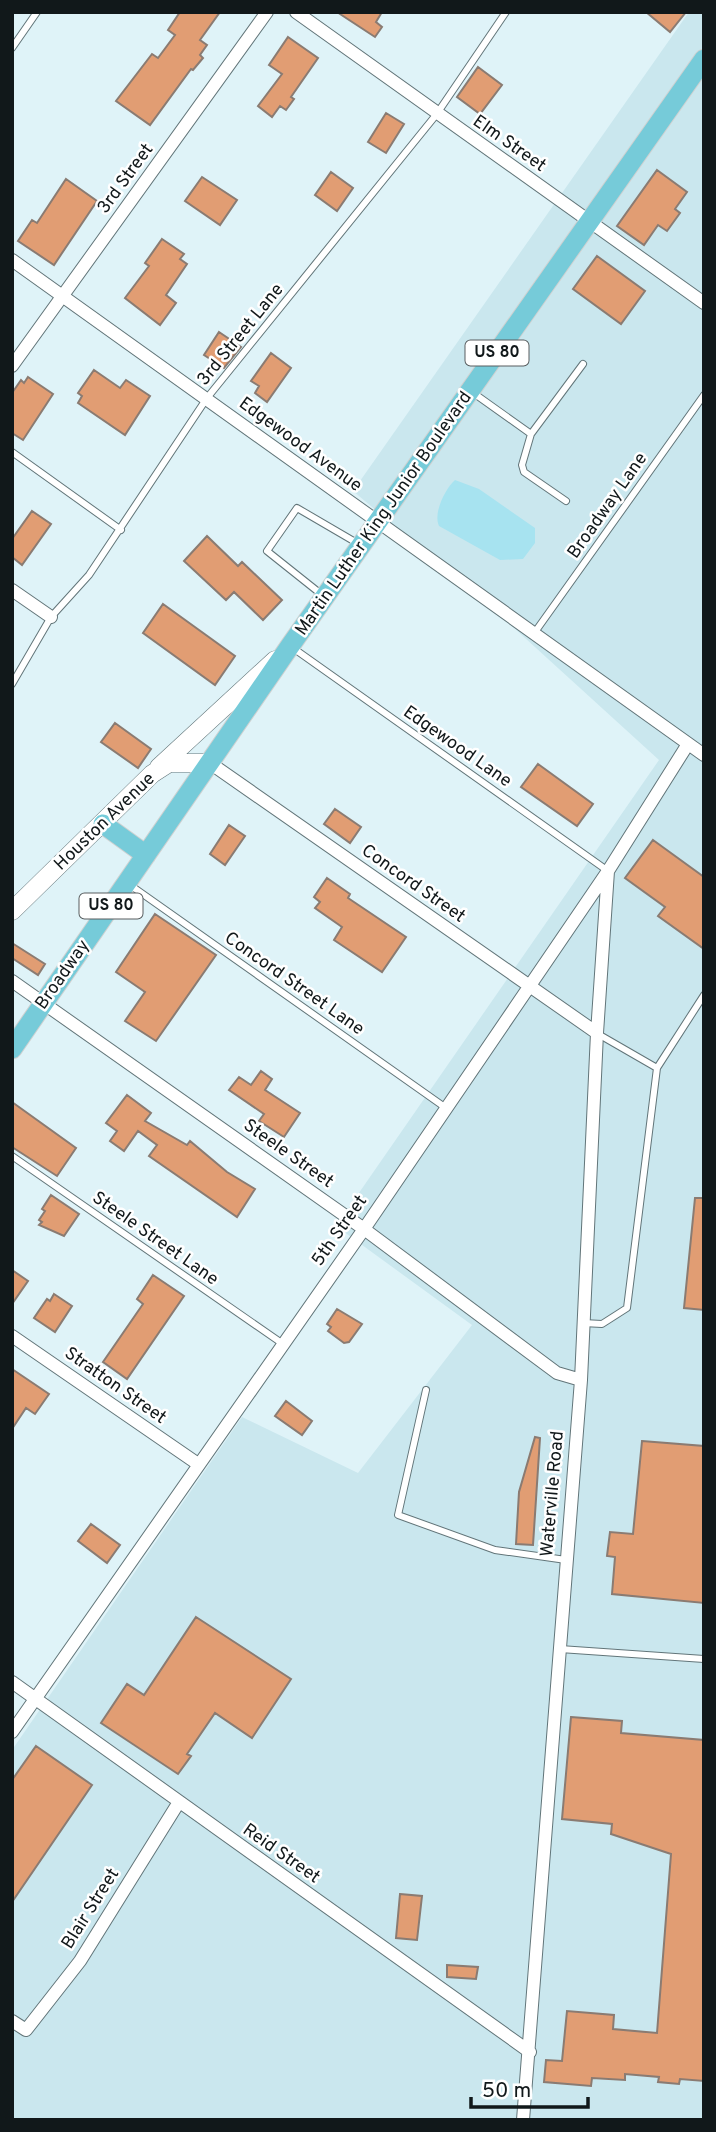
<svg xmlns="http://www.w3.org/2000/svg" width="716" height="2132" font-family="Overpass,sans-serif">
<rect width="100%" height="100%" fill="#dff3f8"/>
<!-- built -->
<path fill="#cae7ee" d="M689 12H704V2120H12V1750L242 1417 358 1473 472 1325 336 1226 659 760 490 606 353 491Z"/>
<!-- green -->
<path fill="#a7e3f0" d="M455 480 479 489 535 528V543L523 559 500 560 439 526C433 513 445 489 455 480Z"/>
<!-- building -->
<path fill="#e19d73" stroke="#8a7b72" stroke-width="2" d="M180 12H220L200 40 207 45 200 55 203 58 193 70 191 69 150 125 116 101 152 54 158 58 175 35 168 30Z
M337 12H382L376 22 382 27 375 37Z
M646 12H686L670 32Z
M288 37 318 58 291 97 294 99 286 110 280 106 272 117 258 106 282 74 269 65Z
M478 67 502 85 480 114 457 97Z
M386 113 404 124 386 153 368 142Z
M657 170 687 192 675 209 680 213 667 231 658 225 644 245 617 226Z
M331 172 353 188 337 211 315 195Z
M202 177 237 200 220 225 185 201Z
M66 179 97 201 54 265 18 241 32 220 37 223Z
M162 239 184 254 180 259 187 264 166 295 176 303 160 325 125 298 149 266 145 263Z
M597 256 645 291 621 324 573 289Z
M219 332 241 347 224 368 204 355Z
M271 353 291 368 267 402 255 393 259 386 251 381Z
M94 370 120 388 126 380 150 396 125 435 78 403 82 396 78 393Z
M28 377 53 394 23 440 12 433V393L21 380 24 383Z
M32 511 51 524 22 565 12 557V539Z
M207 536 238 566 242 562 282 600 263 620 234 592 226 600 184 561Z
M163 604 235 656 215 685 143 633Z
M115 723 151 749 138 768 101 742Z
M538 764 593 804 577 826 521 787Z
M335 809 361 827 350 843 324 824Z
M229 825 245 836 225 865 210 854Z
M653 840 704 877V949L658 916 665 907 625 878Z
M327 878 350 894 348 898 406 937 382 972 334 940 342 927 315 908 320 902 314 897Z
M155 914 216 955 156 1041 125 1021 145 992 116 972Z
M12 943 45 964 38 975 12 958Z
M261 1071 272 1079 265 1090 300 1113 284 1137 259 1121 264 1114 229 1090 239 1077 251 1085Z
M127 1095 151 1113 145 1121 187 1145 190 1141 227 1172 255 1189 237 1217 149 1156 157 1145 138 1131 124 1151 110 1141 117 1131 106 1123Z
M12 1102 76 1148 57 1176 12 1147Z
M51 1195 79 1214 64 1236 39 1225 42 1222 39 1220 45 1211 42 1209Z
M695 1198H704V1310L684 1308Z
M12 1270 28 1281 12 1304Z
M153 1275 184 1296 127 1379 103 1362 143 1304 137 1299Z
M54 1294 72 1306 55 1332 34 1318 47 1299 50 1301Z
M337 1309 362 1324 349 1342 344 1343 328 1331 331 1327 327 1324Z
M12 1369 49 1394 35 1414 26 1408 12 1429Z
M286 1401 312 1421 302 1435 275 1416Z
M535 1437 540 1438 533 1545 516 1544 519 1492Z
M642 1441 704 1446V1603L612 1594 615 1557 607 1556 610 1532 633 1534Z
M91 1524 120 1545 107 1563 78 1541Z
M196 1617 291 1679 252 1738 215 1713 187 1754 191 1756 178 1774 101 1723 127 1684 144 1695Z
M571 1717 622 1721 621 1733 704 1740V2081L680 2079 679 2084 658 2082 659 2077 625 2074V2080L592 2078 591 2086 544 2082 546 2060 562 2061 567 2011 614 2015 613 2029 657 2033 671 1854 611 1834 612 1824 562 1819Z
M36 1746 92 1785 12 1902V1780Z
M400 1894 422 1896 417 1940 396 1938Z
M447 1965 478 1967 476 1979 447 1977Z"/>
<g fill="none" stroke-linecap="round" stroke-linejoin="round">
<defs>
<path id="lane" d="M12 48 37 12
M472 392 531 434 583 364
M531 434 522 465 524 472 566 501
M12 452 121 530
M321 594 267 551 297 508 357 543
M535 632 704 395
M293 648 608 871
M12 684 51 617 89 575 207 398 436 115 506 12
M130 885 446 1108
M657 1068 704 995
M12 1156 283 1344
M583 1323 602 1324 627 1308 657 1068 598 1034
M426 1390 398 1515 495 1550 566 1560
M560 1649 704 1659"/>
<path id="street" d="M296 12 704 303
M12 260 704 755
M12 366 267 12
M12 590 51 617
M210 763 597 1033
M12 981 364 1229 557 1373 581 1380
M12 1336 198 1464
M12 1682 530 2052
M12 1732 364 1229 608 871 688 744
M12 2021 26 2030 80 1961 179 1802
M523 2120 581 1380 597 1033 608 871"/>
<path id="secondary" d="M159 767 275 660
M12 911 152 774 169 763H210"/>
<path id="primary" d="M103 824 146 855
M12 1049 290 646 704 59"/>
</defs>
<!-- lane casing -->
<use href="#lane" stroke="#627579" stroke-width="8"/>
<!-- street casing -->
<use href="#street" stroke="#627579" stroke-width="14"/>
<!-- secondary casing -->
<use href="#secondary" stroke="#627579" stroke-width="19"/>
<!-- primary casing -->
<use href="#primary" stroke="#cfd1d1" stroke-width="21"/>
<!-- lane -->
<use href="#lane" stroke="#fff" stroke-width="6"/>
<!-- street -->
<use href="#street" stroke="#fff" stroke-width="12"/>
<!-- secondary -->
<use href="#secondary" stroke="#fff" stroke-width="18"/>
<!-- primary -->
<use href="#primary" stroke="#76cbd9" stroke-width="19"/>
</g>
<g text-anchor="middle" dominant-baseline="central" stroke-width="5" stroke-linejoin="round" paint-order="stroke">
<!-- shield labels -->
<g fill="#fff" stroke="#585d5f" stroke-width="2">
<rect x="465.5" y="340.5" width="63" height="25" rx="5"/>
<rect x="79.5" y="893.5" width="63" height="25" rx="5"/>
</g>
<g font-size="16" font-weight="bold" fill="#11181a">
<text x="497" y="353">US 80</text>
<text x="111" y="906">US 80</text>
</g>
<!-- street labels -->
<g font-size="18" fill="#11181a" stroke="#fff">
<text transform="translate(509 144) rotate(35)">Elm Street</text>
<text transform="translate(126 179) rotate(-54)">3rd Street</text>
<text transform="translate(241 335) rotate(-51)">3rd Street Lane</text>
<text transform="translate(300 445) rotate(36)">Edgewood Avenue</text>
<text transform="translate(608 506) rotate(-55)">Broadway Lane</text>
<text transform="translate(384 514) rotate(-55)">Martin Luther King Junior Boulevard</text>
<text transform="translate(457 747) rotate(35)">Edgewood Lane</text>
<text transform="translate(105 822) rotate(-44)">Houston Avenue</text>
<text transform="translate(413 884) rotate(35)">Concord Street</text>
<text transform="translate(63 975) rotate(-55)">Broadway</text>
<text transform="translate(294 984) rotate(35)">Concord Street Lane</text>
<text transform="translate(288 1154) rotate(35)">Steele Street</text>
<text transform="translate(340 1231) rotate(-55)">5th Street</text>
<text transform="translate(155 1239) rotate(35)">Steele Street Lane</text>
<text transform="translate(115 1386) rotate(35)">Stratton Street</text>
<text transform="translate(553 1494) rotate(-85)">Waterville Road</text>
<text transform="translate(281 1854) rotate(35)">Reid Street</text>
<text transform="translate(91 1909) rotate(-58)">Blair Street</text>
</g>
</g>
<!-- border -->
<rect width="716" height="2132" fill="none" stroke="#11181a" stroke-width="28"/>
<!-- scale -->
<path d="M471 2097v10h117v-10" fill="none" stroke="#11181a" stroke-width="3.5"/>
<text x="482" y="2097" font-size="21" fill="#11181a" stroke="#ffffff" stroke-width="5" paint-order="stroke">50 m</text>
</svg>
